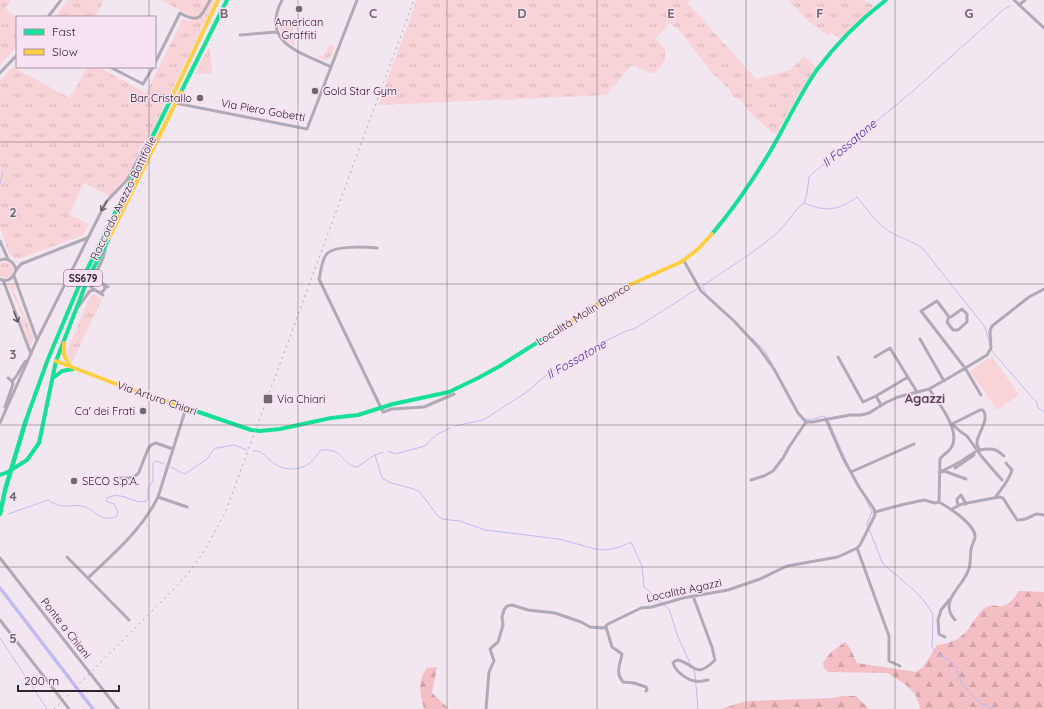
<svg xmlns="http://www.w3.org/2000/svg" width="1044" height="709" font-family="Quicksand,sans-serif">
<defs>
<pattern id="grass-tufts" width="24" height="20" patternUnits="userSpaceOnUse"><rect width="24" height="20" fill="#f8d3d8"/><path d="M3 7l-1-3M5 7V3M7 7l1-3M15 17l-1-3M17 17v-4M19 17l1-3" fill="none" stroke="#d5b5ba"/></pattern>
<pattern id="forest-firs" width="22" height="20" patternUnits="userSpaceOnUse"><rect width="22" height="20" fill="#f3bec4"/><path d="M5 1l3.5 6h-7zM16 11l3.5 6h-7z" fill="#d0a3a9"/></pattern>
</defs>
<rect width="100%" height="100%" fill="#f2e6f0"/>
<!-- grass -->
<path fill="url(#grass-tufts)" d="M0 0H11L5 8 17 18V46L0 65Z
M68 0H104L95 17H55Z
M161 0H215L148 140 143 143 125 180 110 196 84 183 69 214 89 224 83 235 21 258 15 259 9 253 0 228V80L13 67 70 98 87 67H98L146 93 183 19 187 21H191V16Z
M417 0H690L688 3 756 79 790 70 804 56 817 67 798 95 777 133H774L755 118 742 102 733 96 729 89 712 73 679 30 670 23 655 39 665 48V61L654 74 632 65 606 95 378 105Z
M789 0H863L874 6 840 39 831 32 828 36 805 18Z
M279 18 297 27 296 28 294 27 292 33 296 35 293 42 295 43 294 45C285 40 276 30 279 18Z
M330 44 335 47 330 58 325 60 318 57 319 55 323 57Z
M208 48H210L212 73 195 74Z
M3 262 9 263 13 268 12 274 7 278 0 276V264Z
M14 284 16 288 13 289 34 339 30 346 20 318H23L11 289 7 287Z
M94 294 102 299 72 362C67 357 67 353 69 346L90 297Z"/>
<!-- forest -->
<path fill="url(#forest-firs)" d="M1019 591 1044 592V709H919L920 707 915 694 906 685 888 673 828 672 824 668 823 663 830 653 845 642 851 650 857 663 916 672 923 667 937 645C954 643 964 637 973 622 977 617 980 611 985 608 991 604 994 606 1000 606 1009 606 1014 598 1019 591Z
M437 667 432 693 449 709H424C420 693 417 681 427 668Z
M842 696H856L869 709H720L747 701 833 698Z"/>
<!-- green -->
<path fill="#f8d3d8" d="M992 356 1019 395 997 410 970 371Z"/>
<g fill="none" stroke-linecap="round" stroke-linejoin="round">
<!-- stream -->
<path stroke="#c0bbf1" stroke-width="1" d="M0 184 3 171
M804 203C825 212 838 211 857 197 867 210 877 223 890 232 902 239 914 241 924 250L985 327 990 345
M706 294 702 286 753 252 775 235 787 222 797 209 804 203 807 194 809 177 813 173 835 155 851 139 878 120 914 90 1004 9 1010 6
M752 338 764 350 773 365
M991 350 1037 403 1038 408 1044 412
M805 419C811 421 818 417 824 416L826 418
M829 422 848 465
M455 426 483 420 527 392 550 372 569 363 597 345 626 331 634 329 697 289
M253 451C262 450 264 456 271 461 283 471 299 472 311 462 315 458 318 454 321 450 345 448 341 465 357 467L373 456 383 452
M388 451 395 454 425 446 436 435 450 428
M375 455 382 478 391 483 414 489 420 492 437 515 442 519 460 521 485 530 559 539 595 549 607 550 620 547 631 542 642 566 644 587 662 603
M171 467 182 473 185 474 207 459 214 449 217 448 234 445 247 450
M866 500 872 512 867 524 868 526
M8 514 48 500C63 510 66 504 82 506 95 509 101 524 117 516L118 511 114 504 106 501 107 498C123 490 133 505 146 501L148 498V488L153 481V463L156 461 164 464
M869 529 883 564 915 591 924 601 933 614 932 647 938 655 948 659 957 670 961 682 973 696 982 704 993 709
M664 605 669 609 678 637 691 665
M0 638 47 709
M693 668 695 674 698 709"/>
<!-- canal -->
<path stroke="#c0bbf1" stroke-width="3.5" d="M0 588 93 709"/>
<!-- street -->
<path stroke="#b1aab6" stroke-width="3" d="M282 0C260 43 300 52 331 67
M1014 0 1044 28
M1019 5 1025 0
M48 17 61 0
M240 35 277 32
M155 63 180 13C199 24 201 17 210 0
M110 67 143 84 153 67
M0 73 17 55
M175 103 307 129 357 0
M0 241 8 259
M377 248C366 247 332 245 326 255 321 262 321 272 319 279L383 412 392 409 424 407 454 394
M0 260C8 257 14 262 16 270 13 278 8 283 0 279
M684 261 701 291 734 321 759 348 774 369 798 413 806 422H812L850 415H861L869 413 885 403 898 397 929 389 952 376 987 355 991 348 990 331 992 326 1029 297 1044 289
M16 270 21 264 87 238
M14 276 37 340
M3 280 31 354
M98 281 95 275 103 258 106 246
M100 293 103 291 105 289 104 285
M103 295 92 288 87 281H98L108 287
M78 307 90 291 94 290
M962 309 967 314V322L958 330H953L947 322 949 317H951Z
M949 317 937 301 921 311 965 368 981 395
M920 339 944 381
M838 357 863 402 876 396 881 405
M875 357 890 348 917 392
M8 378 12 381C18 377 20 367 26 361
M929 389C938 402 962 431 951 448 948 453 943 454 940 459L939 502
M876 396 908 377
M5 407 13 384 12 381
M0 423 37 340 106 202 127 180 142 151 146 146
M955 468 974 455
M851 472 914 444
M940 472 960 462 975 452
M941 472 944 471 966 479
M116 478C125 478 134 480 139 472L148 449C150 445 152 444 156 443L173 449
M751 480 764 476 773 471 783 458 789 447 806 422
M1002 480 982 457 967 436 961 432 952 424 980 410H983C992 423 969 440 980 450 991 448 995 448 1004 456
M158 497 187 507
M995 498C1001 489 1009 481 1012 470L1006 463
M958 506 957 499 961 495 966 504
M952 509 962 504 999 497 1003 498 1017 520C1027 521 1029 516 1037 514 1039 514 1042 515 1044 515
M875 512 901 505 924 500 935 503 939 502C948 507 977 525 975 538 974 542 971 546 971 550 970 557 971 565 968 571 962 588 938 601 955 620
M857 548 889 636V661L900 666
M67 557 129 620
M0 558 118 709
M88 578C115 552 141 531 158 497L186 408
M693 596 712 647 715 660C695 680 695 664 678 660L675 661 673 663C675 671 687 680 695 681 699 682 704 681 708 680
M0 620 69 709
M606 627 612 647 622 654C620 666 615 672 623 682L634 683 646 687 647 690 646 691
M945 637 939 634 938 620 941 610 950 599
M486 709 489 672 494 661 490 649 498 642 503 625 502 617 504 610 507 606 512 605 528 610 555 613 581 622 590 627 604 628 608 624 641 608 652 607 683 598 728 590 760 579 787 566 838 557 857 548 860 545 875 515 874 509 859 487 843 458 826 419"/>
<!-- fast -->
<path stroke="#16e098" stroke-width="4" d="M181 92 227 0
M712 234C734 208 753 180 771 150 786 124 799 96 816 71 836 44 860 20 886 0
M53 378 62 371 73 369
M187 408 251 430 260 431 280 429 331 418 358 415 393 404 449 392 478 378 500 366 554 332
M26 420 48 359 78 288 170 101
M0 475 8 472 27 460 39 443 56 361 87 281 109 238"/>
<!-- slow -->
<path stroke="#ffcf43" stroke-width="4" d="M170 101 218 0
M109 238 181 92
M554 332 625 287 681 262 697 250 712 234
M64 343V355L70 366
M56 361 124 387 187 408"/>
<!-- rail -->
<path stroke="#afa6b0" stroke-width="1" stroke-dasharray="2 4" stroke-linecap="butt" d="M54 709 174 589 190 571 205 550 225 513 414 0"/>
<!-- fast-bridge -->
<path stroke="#16e098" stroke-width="4.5" d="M0 514 5 490 26 420"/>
</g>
<!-- one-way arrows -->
<defs><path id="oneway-shaft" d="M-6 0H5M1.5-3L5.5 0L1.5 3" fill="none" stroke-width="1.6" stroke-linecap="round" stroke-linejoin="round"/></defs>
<g stroke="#68616a">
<use href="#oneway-shaft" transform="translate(104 206) rotate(122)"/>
<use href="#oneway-shaft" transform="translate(16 317) rotate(69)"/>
</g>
<!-- grid -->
<path fill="none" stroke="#716970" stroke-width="1" stroke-opacity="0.55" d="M149 0V17M298 0V709M447 0V709M597 0V709M746 0V709M895 0V709M149 67V709M0 142H1044M0 284H1044M0 425H1044M0 567H1044"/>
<!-- markers -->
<g fill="#716970" stroke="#f7e1f3" stroke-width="1.5">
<circle cx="299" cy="9" r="4"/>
<circle cx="315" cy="91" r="4"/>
<circle cx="200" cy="98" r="4"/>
<rect x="263" y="394" width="10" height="10" rx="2"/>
<circle cx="143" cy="411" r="4"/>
<circle cx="74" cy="481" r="4"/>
</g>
<g text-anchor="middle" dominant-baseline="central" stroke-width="3" stroke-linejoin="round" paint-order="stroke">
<!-- shield labels -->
<rect fill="#f7e1f3" stroke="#695d67" stroke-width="1" x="64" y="270" width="38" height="16" rx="3"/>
<g font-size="10" font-weight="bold" fill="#2c252b">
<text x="83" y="278">SS679</text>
</g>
<!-- poi labels -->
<g font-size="11" fill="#2c252b" stroke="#f7e1f3" text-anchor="start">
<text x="299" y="22" text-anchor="middle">American<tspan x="299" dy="13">Graffiti</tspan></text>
<text x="323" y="91">Gold Star Gym</text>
<text x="192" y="98" text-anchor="end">Bar Cristallo</text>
<text x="277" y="399">Via Chiari</text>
<text x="135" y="411" text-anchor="end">Ca' dei Frati</text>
<text x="82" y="481">SECO S.p.A.</text>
</g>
<!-- street labels -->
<g font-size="11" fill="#2c252b" stroke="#f7e1f3">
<text transform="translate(263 110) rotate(10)">Via Piero Gobetti</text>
<text transform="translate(123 198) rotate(-64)">Raccordo Arezzo-Battifolle</text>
<text transform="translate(583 314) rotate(-32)">Località Molin Bianco</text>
<text transform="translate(157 398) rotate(19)">Via Arturo Chiari</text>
<text transform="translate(684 590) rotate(-12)">Località Agazzi</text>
<text transform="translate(66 628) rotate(52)">Ponte a Chiani</text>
</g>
<!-- water labels -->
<g font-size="12" font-style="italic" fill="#44349a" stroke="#f7e1f3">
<text transform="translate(849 143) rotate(-40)">Il Fossatone</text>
<text transform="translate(576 359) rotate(-30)">Il Fossatone</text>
</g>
<!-- quarter labels -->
<g font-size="13" font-weight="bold" fill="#574655" stroke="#f7e1f3">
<text x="925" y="398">Agazzi</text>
</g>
</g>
<g font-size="13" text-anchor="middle" font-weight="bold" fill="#716970" stroke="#f7e1f3" stroke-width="3" stroke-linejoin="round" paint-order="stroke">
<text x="224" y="18">B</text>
<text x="373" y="18">C</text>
<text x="522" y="18">D</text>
<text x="671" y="18">E</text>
<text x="820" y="18">F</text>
<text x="969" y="18">G</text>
<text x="13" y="217">2</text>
<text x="13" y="359">3</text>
<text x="13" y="501">4</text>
<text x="13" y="643">5</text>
</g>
<!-- legend -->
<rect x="16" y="16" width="140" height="52" fill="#f7e1f3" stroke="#a696a3"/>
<rect x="24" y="29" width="20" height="6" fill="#16e098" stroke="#a696a3"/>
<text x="52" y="36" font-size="12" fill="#2c252b">Fast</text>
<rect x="24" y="49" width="20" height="6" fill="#ffcf43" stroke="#a696a3"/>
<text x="52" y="56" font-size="12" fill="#2c252b">Slow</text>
<!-- scale -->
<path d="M18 685v6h101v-6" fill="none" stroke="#2c252b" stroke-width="2"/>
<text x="24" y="685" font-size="12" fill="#2c252b" stroke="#f7e1f3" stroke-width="3" paint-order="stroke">200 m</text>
</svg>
